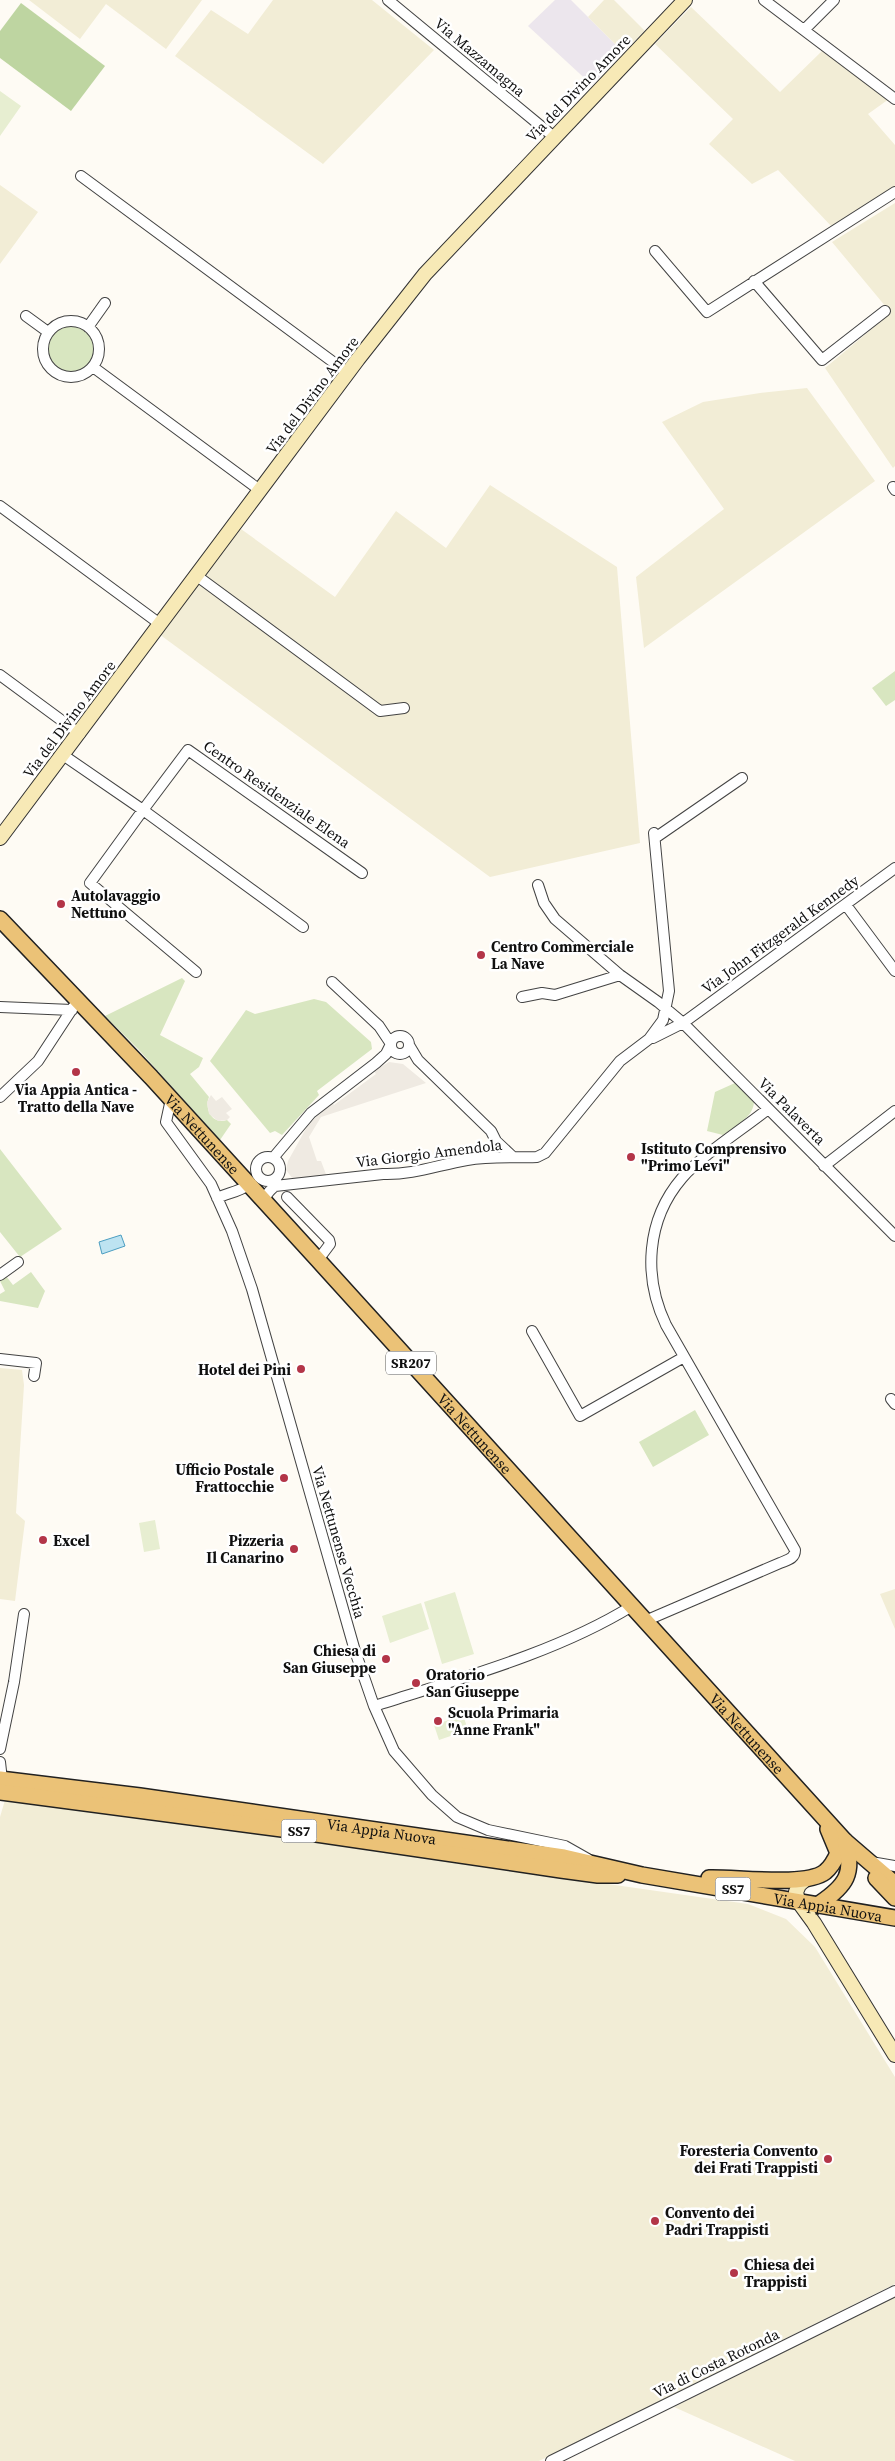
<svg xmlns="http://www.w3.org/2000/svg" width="895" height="2461" font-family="'Source Serif 4',serif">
<rect width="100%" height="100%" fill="#fefbf4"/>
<!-- industrial -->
<path fill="#ece6ed" d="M555 0H571L623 52 592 85 528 26Z"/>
<!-- farmland -->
<path fill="#f2edd6" d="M29 0H202L166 49 106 4 80 39Z
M273 0H372L434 50 323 164 175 56 211 10 248 34Z
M604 0H614L645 31 623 52 588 17Z
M691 7 780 92 822 51 889 99 868 114 895 145V187L833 228 778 170 752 184 709 144 733 119 655 44Z
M0 185 38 212 0 264Z
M895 203V466L893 468 825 368 891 313 832 242Z
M807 388 875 481 644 648 636 577 724 509 662 422 703 402 760 393Z
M490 485 617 567 640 843 490 877 159 634 241 529 335 597 396 511 446 548Z
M0 1368 22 1370 24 1385 16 1513 25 1521 15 1601 0 1599Z
M895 1589V1629L880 1594Z
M5 1800 88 1810 748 1904 786 1919 815 1947 895 2077V2284L539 2461H0V1817Z
M895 2297V2461H795L674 2407Z"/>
<!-- green -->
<path fill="#d8e6c0" d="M47 349a24 24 0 1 1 48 0a24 24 0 1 1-48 0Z
M895 671V700L886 706 872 688Z
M182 978 185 981 160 1035 203 1058 199 1067 190 1074 209 1097C204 1109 212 1125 227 1120L231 1124 220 1140 139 1050 105 1016Z
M314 999 326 1002 371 1042 372 1049 317 1091 319 1095 282 1135 275 1131 270 1133 210 1061 246 1010 255 1014Z
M735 1083 754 1102C753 1118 735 1126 723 1135L707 1131 715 1092Z
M0 1149 62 1229 20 1257 0 1232Z
M31 1272 45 1291 38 1308 0 1301V1294L5 1291 0 1281 6 1276 13 1285Z
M695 1410 709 1435 653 1467 639 1442Z"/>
<!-- forest -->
<path fill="#bed5a1" d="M21 3 105 66 71 111 0 58V31Z"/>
<!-- pitch -->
<path fill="#e7eed1" d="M0 91 21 106 0 136Z
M155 1520 160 1549 144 1552 139 1523Z
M455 1592 474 1654 442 1664 424 1602Z
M421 1603 429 1629 390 1643 382 1616Z
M463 1715 468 1730 439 1740 434 1725Z"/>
<!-- plaza -->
<path fill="#efeae2" d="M389 1062 403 1064 426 1083 321 1117 309 1137 317 1161H321L327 1177 293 1179 286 1170 288 1161 308 1125 332 1102 334 1105 376 1074 374 1071Z
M211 1095 216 1101 222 1097 232 1109 226 1113 230 1117 227 1120 218 1121 209 1114 207 1102Z"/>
<!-- water -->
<path fill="#bde3f1" stroke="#4c9ec1" d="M121 1235 125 1246 102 1254 99 1242Z"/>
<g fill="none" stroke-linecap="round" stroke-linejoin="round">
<defs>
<path id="minor" d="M388 0 554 137
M764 0 895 99
M804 30 834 0
M81 176 348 373
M655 251 707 312 895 192
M754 281 822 360 885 311
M26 316 48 332
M43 349a28 28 0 1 1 56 0a28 28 0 1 1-56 0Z
M88 327 105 303
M93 367 261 491
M893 487 895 490
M0 506 160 624
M197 576 380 711 404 708
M0 675 80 734
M63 755 143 810 188 750 362 873
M655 838 742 778
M538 885 544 903 555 919 620 975 658 1002 683 1023 895 1236
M846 905 895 971
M196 972 90 883 143 810 303 927
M522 997 542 993 555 995 620 975
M0 1007 72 1010
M391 1045a9 9 0 1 1 18 0a9 9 0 1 1-18 0Z
M653 1038 683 1023 895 868
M409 1045 418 1060 491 1131 496 1141 513 1157
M0 1097 38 1061 78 1000
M171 1099 166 1122 211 1184 232 1231 252 1289 355 1651 374 1706 394 1751 432 1795 457 1817 488 1830 565 1846 588 1859
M256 1169a12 12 0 1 1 24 0a12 12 0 1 1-24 0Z
M273 1158 311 1113 376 1063 386 1054 391 1044 379 1026 332 982
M824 1166 895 1111
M287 1197 329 1240 330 1244 318 1260
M217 1198C227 1193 239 1192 248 1185
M266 1205C264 1196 268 1192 275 1186L383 1174C413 1175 438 1165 467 1160 490 1156 513 1158 537 1157L545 1153 620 1061 649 1039 663 1020 669 991 654 833
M0 1275 18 1262
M532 1331 580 1416 684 1357
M0 1359 36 1363 34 1376
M891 1399 895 1404
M645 1621 780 1563C787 1560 795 1559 795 1550L666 1325C643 1277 646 1220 682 1178 702 1155 743 1129 768 1109
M374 1706C458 1679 556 1653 632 1606
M0 1749 14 1682 24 1614
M0 1762 2 1780
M871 1862 895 1866
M551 2461 895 2291"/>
<path id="secondary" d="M0 838 358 359 425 274 685 0
M806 1879 799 1885 796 1892 798 1901 814 1923 895 2055"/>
<g id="primary">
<path id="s1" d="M0 919 151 1077 318 1260 845 1841 895 1884"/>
<path id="s2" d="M0 1779 140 1796 564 1857 642 1875 895 1918"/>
<path d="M0 1792 282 1829 561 1870 598 1875H618"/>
<path d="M709 1878C735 1877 806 1887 825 1872 831 1867 835 1860 838 1853L828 1829"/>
<path d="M876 1878 895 1898"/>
<path d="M819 1904C846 1886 855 1873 845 1841"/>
</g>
</defs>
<!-- minor casing -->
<use href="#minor" stroke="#434343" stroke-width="12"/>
<!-- secondary casing -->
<use href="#secondary" stroke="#323232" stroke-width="16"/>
<!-- primary casing -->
<use href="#primary" stroke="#212121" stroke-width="18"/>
<!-- minor -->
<use href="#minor" stroke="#fff" stroke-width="10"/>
<!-- secondary -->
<use href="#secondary" stroke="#f7e9b6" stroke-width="14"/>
<!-- primary -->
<use href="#primary" stroke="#ebc277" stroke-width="15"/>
</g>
<!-- markers -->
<g fill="#b33548" stroke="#fff" stroke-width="2">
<circle cx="61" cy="904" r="5"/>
<circle cx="481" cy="955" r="5"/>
<circle cx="76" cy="1072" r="5"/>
<circle cx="631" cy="1157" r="5"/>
<circle cx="301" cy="1369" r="5"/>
<circle cx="284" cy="1478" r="5"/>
<circle cx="43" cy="1540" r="5"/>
<circle cx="294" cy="1549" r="5"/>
<circle cx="386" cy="1659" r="5"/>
<circle cx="416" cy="1683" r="5"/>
<circle cx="438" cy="1721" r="5"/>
<circle cx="828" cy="2159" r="5"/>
<circle cx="655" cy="2221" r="5"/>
<circle cx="734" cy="2273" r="5"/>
</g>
<g text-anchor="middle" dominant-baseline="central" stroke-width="5" stroke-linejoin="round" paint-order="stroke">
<!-- shield labels -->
<g fill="#fff" stroke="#585858" stroke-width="1">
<rect x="386" y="1351.5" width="50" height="23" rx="4"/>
<rect x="281.5" y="1819.5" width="35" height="23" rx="4"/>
<rect x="715.5" y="1877.5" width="35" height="23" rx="4"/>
</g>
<g font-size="14" font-weight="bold" fill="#101010">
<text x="411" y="1363">SR207</text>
<text x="299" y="1831">SS7</text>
<text x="733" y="1889">SS7</text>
</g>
<!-- street labels -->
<g font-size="15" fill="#101010" stroke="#fff">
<text transform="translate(480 57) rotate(40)">Via Mazzamagna</text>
<text transform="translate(578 88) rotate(-46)">Via del Divino Amore</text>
<text transform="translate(312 395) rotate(-53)">Via del Divino Amore</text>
<text transform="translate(69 719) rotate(-53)">Via del Divino Amore</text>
<text transform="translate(277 794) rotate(35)">Centro Residenziale Elena</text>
<text transform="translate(780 934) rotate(-36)">Via John Fitzgerald Kennedy</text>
<text transform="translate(792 1111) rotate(45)">Via Palaverta</text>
<text stroke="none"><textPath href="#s1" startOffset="295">Via Nettunense</textPath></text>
<text transform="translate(429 1153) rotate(-7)">Via Giorgio Amendola</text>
<text stroke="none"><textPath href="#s1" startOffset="700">Via Nettunense</textPath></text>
<text transform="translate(339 1542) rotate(74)">Via Nettunense Vecchia</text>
<text stroke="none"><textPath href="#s1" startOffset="1105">Via Nettunense</textPath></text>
<text stroke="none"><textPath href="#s2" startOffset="385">Via Appia Nuova</textPath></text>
<text stroke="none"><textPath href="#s2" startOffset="838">Via Appia Nuova</textPath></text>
<text transform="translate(716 2363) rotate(-26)">Via di Costa Rotonda</text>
</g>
<!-- poi labels -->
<g font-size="15" font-weight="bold" fill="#101010" stroke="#fff" text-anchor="start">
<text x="71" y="895">Autolavaggio<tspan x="71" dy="17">Nettuno</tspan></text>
<text x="491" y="946">Centro Commerciale<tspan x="491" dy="17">La Nave</tspan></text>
<text x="76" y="1089" text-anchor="middle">Via Appia Antica -<tspan x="76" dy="17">Tratto della Nave</tspan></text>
<text x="641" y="1148">Istituto Comprensivo<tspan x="641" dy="17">"Primo Levi"</tspan></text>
<text x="291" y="1369" text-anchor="end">Hotel dei Pini</text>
<text x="274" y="1469" text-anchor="end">Ufficio Postale<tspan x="274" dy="17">Frattocchie</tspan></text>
<text x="53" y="1540">Excel</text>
<text x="284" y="1540" text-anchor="end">Pizzeria<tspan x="284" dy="17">Il Canarino</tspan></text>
<text x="376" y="1650" text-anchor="end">Chiesa di<tspan x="376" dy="17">San Giuseppe</tspan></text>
<text x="426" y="1674">Oratorio<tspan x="426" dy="17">San Giuseppe</tspan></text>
<text x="448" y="1712">Scuola Primaria<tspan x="448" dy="17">"Anne Frank"</tspan></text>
<text x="818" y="2150" text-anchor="end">Foresteria Convento<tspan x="818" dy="17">dei Frati Trappisti</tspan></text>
<text x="665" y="2212">Convento dei<tspan x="665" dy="17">Padri Trappisti</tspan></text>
<text x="744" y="2264">Chiesa dei<tspan x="744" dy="17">Trappisti</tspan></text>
</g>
</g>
</svg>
